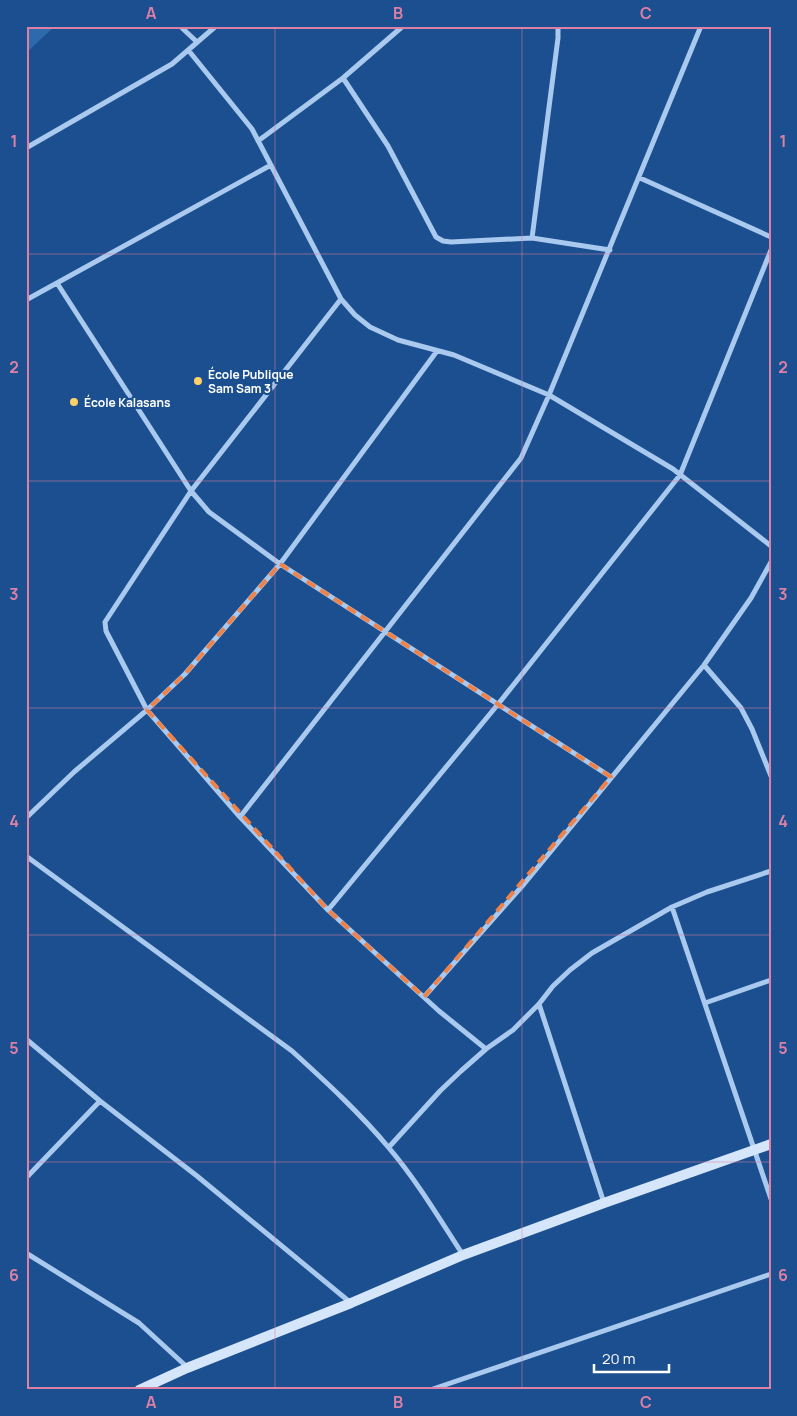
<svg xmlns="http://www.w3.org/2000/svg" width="797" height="1416" font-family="Manrope,sans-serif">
<rect width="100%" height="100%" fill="#1b4f8f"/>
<!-- green -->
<path fill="#2e69ad" d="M26 26H55L26 53Z"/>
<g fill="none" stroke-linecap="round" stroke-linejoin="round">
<!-- street -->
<path stroke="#a9c9ee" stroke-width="5" d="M180 26 197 42
M189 51 252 129 341 299 355 315 370 327 398 340 454 355 549 395 673 469 771 546
M343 78 388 146 436 237 443 241 451 242 532 238 610 250
M258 141 343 78 403 26
M26 148 172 64 216 26
M640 178 771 237
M532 238 558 38V26
M57 283 191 491 209 512 280 564 611 777
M341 299 191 491 105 622 106 631 147 710 240 817 328 910 439 1011 486 1049
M26 300 271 165
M704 665 741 708 752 729 771 776
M240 817 521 458 549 395 701 26
M26 818 74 772 147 710 185 674 280 564 437 351
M26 856 292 1051C325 1081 360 1113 389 1148 417 1181 439 1218 463 1255
M672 907 771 1199
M328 910 499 703 680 475 771 250
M424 997 524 884 704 665 751 598 771 562
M705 1003 771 980
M539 1004 604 1203
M26 1039 100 1101 197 1176 351 1303
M389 1147 440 1091 461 1071 486 1049 513 1030 539 1004 553 986 570 970 592 953 672 907 707 892 771 871
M26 1178 100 1101
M26 1253 139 1323 187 1367
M430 1390 771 1274"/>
<!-- secondary -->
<path stroke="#d6e6fa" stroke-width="10" d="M139 1390 187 1368 351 1303 463 1255 604 1203 771 1144"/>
</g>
<!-- marked area -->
<path fill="none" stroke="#ee8249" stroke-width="4" stroke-dasharray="10 6" stroke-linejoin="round" d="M280 564 611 777 424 997 328 910 147 710 185 674Z"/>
<!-- grid -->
<path fill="none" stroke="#dd80a5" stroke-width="1" stroke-opacity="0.55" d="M275 26V1390M522 26V1390M26 254H771M26 481H771M26 708H771M26 935H771M26 1162H771"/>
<!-- markers -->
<g fill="#ffd166" stroke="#1b4f8f" stroke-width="2">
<circle cx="198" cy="381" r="5"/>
<circle cx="74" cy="402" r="5"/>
</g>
<g text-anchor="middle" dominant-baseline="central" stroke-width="4.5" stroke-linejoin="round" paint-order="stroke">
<!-- poi labels -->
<g font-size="12" font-weight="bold" fill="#fff" stroke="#1b4f8f" text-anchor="start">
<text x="208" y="374">École Publique<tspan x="208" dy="14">Sam Sam 3</tspan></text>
<text x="84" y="402">École Kalasans</text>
</g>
</g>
<!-- border -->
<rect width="797" height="1416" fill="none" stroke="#1b4f8f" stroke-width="55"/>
<!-- scale -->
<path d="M594 1364v8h75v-8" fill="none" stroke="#ffffff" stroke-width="2.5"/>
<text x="602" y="1364" font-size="15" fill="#ffffff" stroke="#1b4f8f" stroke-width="4" paint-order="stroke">20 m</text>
<rect x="28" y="28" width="742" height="1360" fill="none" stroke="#dd80a5" stroke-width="2"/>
<g font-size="16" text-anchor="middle" font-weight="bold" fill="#dd80a5">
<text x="151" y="19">A</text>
<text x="398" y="19">B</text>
<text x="646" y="19">C</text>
<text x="14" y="147">1</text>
<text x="783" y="147">1</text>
<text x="14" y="373">2</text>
<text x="783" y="373">2</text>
<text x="14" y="600">3</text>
<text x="783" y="600">3</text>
<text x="14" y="827">4</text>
<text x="783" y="827">4</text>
<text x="14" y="1054">5</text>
<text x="783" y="1054">5</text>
<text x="14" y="1281">6</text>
<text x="783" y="1281">6</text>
<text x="151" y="1408">A</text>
<text x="398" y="1408">B</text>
<text x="646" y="1408">C</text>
</g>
</svg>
